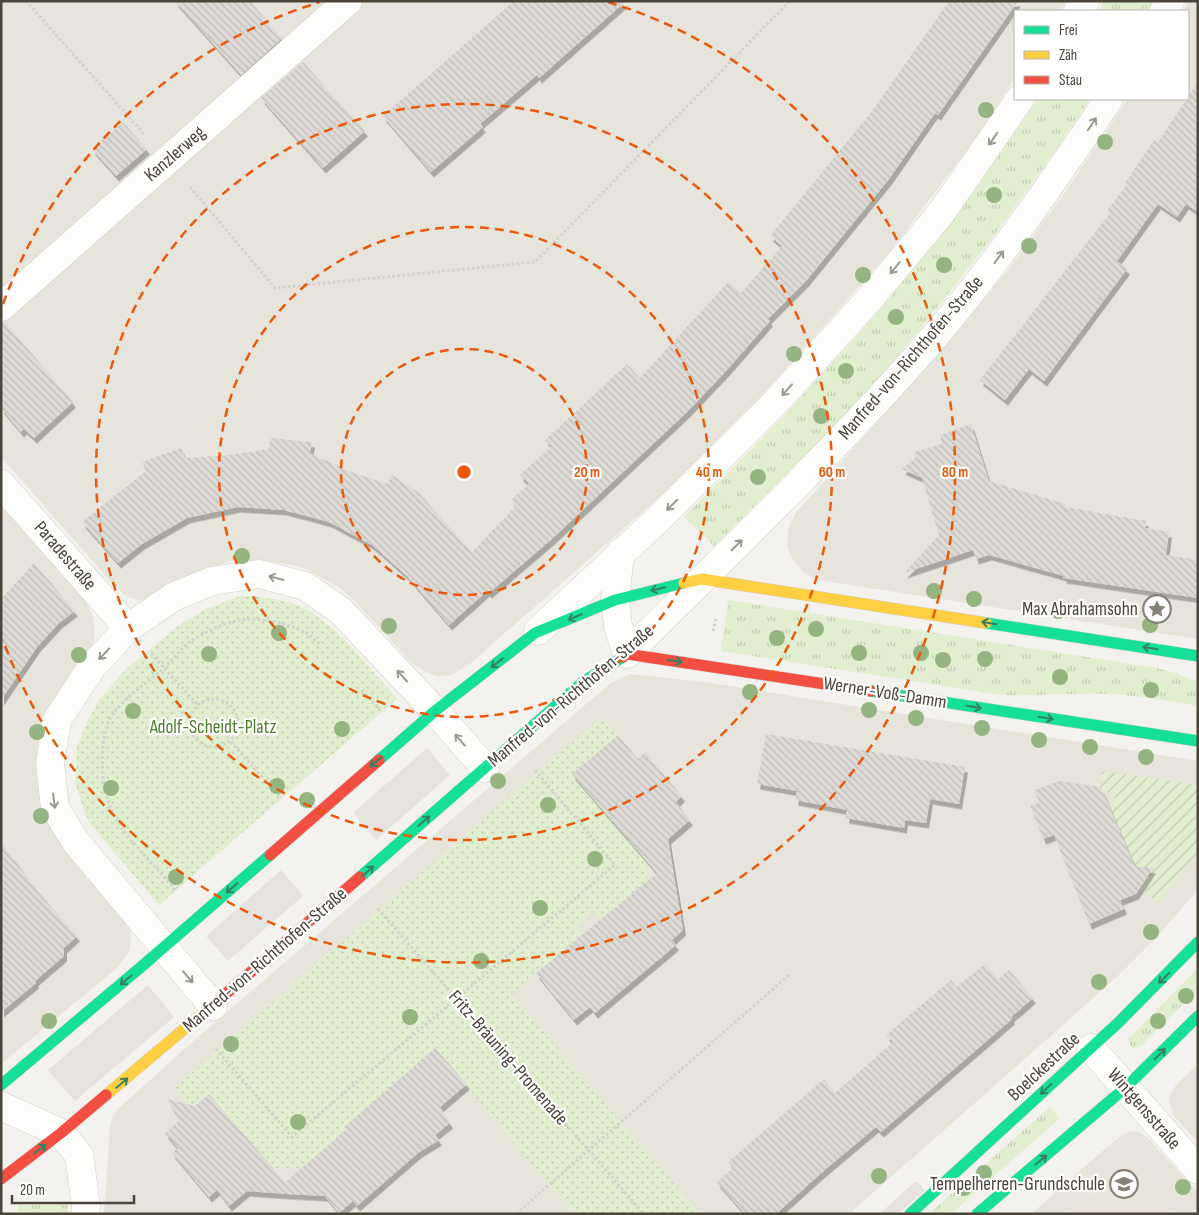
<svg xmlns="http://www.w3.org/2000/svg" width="1199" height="1215" font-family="'Sofia Sans Condensed',sans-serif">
<defs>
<pattern id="grass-tufts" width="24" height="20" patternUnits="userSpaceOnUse" patternTransform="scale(1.25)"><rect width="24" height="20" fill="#e1eecf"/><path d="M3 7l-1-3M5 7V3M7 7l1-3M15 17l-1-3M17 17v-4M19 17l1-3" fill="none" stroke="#c3cdb2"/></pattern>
<pattern id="park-dots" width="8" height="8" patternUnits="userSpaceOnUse" patternTransform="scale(1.25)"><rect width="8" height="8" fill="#e1eecf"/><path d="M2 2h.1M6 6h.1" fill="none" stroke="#c3cdb2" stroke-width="1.8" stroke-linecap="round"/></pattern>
<pattern id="garden-furrows" width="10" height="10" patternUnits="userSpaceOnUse" patternTransform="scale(1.25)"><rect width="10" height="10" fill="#e1eecf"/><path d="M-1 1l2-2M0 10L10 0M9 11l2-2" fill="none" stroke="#c3cdb2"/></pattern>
<pattern id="building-back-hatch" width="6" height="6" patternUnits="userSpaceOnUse" patternTransform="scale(1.25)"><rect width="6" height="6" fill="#dedbd6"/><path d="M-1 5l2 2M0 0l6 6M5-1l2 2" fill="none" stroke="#c0bdb8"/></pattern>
<filter id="shadow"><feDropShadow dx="3" dy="5.5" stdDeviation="0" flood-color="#0004"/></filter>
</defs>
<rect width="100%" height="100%" fill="#f4f2ee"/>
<!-- residential -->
<path fill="#e7e4dc" d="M1 1H332L1 291Z
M363 1H1067L1060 11H1015V78L971 145 887 255 764 393 689 469 657 499 471 663 452 675 438 676 425 672 412 663 351 597 338 587 306 569 291 565 257 560 230 561 196 573 147 599 137 600 126 596 111 582 1 457V318Z
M1189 1H1198V639L818 580 804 573 790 556 787 543 788 529 795 514 947 344 1011 266 1066 191 1128 99H1188V11H1183Z
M1 506 85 600 94 619V641L90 651 68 677 50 707 48 816 56 836 66 851 127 920 130 930 131 941 129 952 117 968 1 1064Z
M630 674 705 682 1198 761V890L1152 942 1121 973 1051 1036 849 1214H104L110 1127 113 1116 119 1108 199 1036 612 682Z
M1198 1064V1142L1173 1115 1169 1100 1170 1095 1176 1085Z
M1131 1131 1139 1132 1146 1136 1198 1193V1214H1031L1106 1148 1122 1135Z"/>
<!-- education -->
<path fill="#eae5da" d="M1128 1154 1180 1214H1061Z"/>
<!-- grass -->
<path fill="url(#grass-tufts)" d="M1104 1H1153L1147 11H1099Z
M1038 99H1090C1033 185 971 268 905 347 846 417 778 482 714 546L684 517 784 416 878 312 952 222Z
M728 600 1156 668 1176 673 1198 682V706C1168 701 1137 695 1106 694 1071 693 1036 696 1002 695L721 651Z
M1198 968V989L1142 1045 1135 1048C1130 1047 1128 1043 1129 1038Z
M1050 1107 1060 1118 951 1214H929Z
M18 1205H68L67 1214H18Z"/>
<!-- park -->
<path fill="url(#park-dots)" d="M241 596C260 597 277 598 294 604 330 615 372 671 397 699L159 905 91 825 84 811 76 785V765L77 748 85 726 98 701 124 671 178 626 206 609Z
M601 717 618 735 645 859 648 881 601 919 594 911 576 927 582 935 511 994 700 1214H576L549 1185 435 1048 407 1072 410 1077 361 1112 344 1127 346 1130 301 1168H273L209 1094 195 1106 187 1104 174 1088Z"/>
<!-- garden -->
<path fill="url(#garden-furrows)" d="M1101 771 1198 785V852L1158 903 1144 890 1143 886 1150 878 1145 867 1135 866 1109 808 1116 801 1112 793 1103 792 1101 787Z"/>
<!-- parking -->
<path fill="#e6e3df" d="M377 1H431L378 48 353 22Z
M427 748 450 775 376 840 353 813Z
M281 870 303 896 228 961 206 936Z
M148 985 174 1017 75 1101 48 1070Z
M916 1181 925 1190 898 1214H879Z"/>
<!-- building -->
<path fill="url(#building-back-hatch)" filter="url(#shadow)" d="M175 1H250L282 38 241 75Z
M514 1H626L539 78 537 75 480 124 483 127 431 172 383 116Z
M949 1H1018L938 115 935 113 889 179 806 281 768 319 770 321 726 371 687 412 553 538 489 593 487 591 449 625 407 576 372 545 329 522 284 510 238 507 187 518 142 544 118 563 82 522 146 471 142 462 181 448 185 458 229 455 269 449 270 438 312 442 310 453 349 471 387 484 392 475 419 493 472 552 516 506 511 500 529 484 520 475 551 446 545 440 627 364 640 378 728 282 741 293 782 246 770 236 873 110Z
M303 62 365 131 323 168 261 98Z
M1198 82V212L1186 204 1177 217 1158 204 1117 261 1127 269 1044 381 1029 369 1005 400 980 380 1110 213 1107 211 1127 184 1125 183 1154 140 1158 142Z
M123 122 147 149 116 176 92 149Z
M1 322H5L73 402 34 438 24 429 21 432 1 408Z
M971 424 989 481 1065 504V507L1146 521 1145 528 1169 532 1166 555 1198 560V598L1063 578 1064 576 989 555 976 559 973 550 904 573 939 535 922 478 902 469 916 457 914 452 942 444 940 435Z
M34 563 75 611 59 623 37 647 1 700V599Z
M766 734 965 767 959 804 930 799 926 823 905 820 904 828 846 818 847 810 795 800 797 791 757 784Z
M618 735 638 759 645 752 682 796 676 802 690 820 668 839 683 930 672 940 676 945 595 1013 590 1007 574 1020 536 973 657 873 572 774Z
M1059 781 1101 787 1135 866 1153 868 1136 894 1120 900 1124 909 1089 924 1054 835 1043 839 1030 806 1039 802 1034 790Z
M1 842 41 895 77 936 64 948V956L35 981 36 983 1 1012Z
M985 964 998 979 1009 970 1033 998 1011 1017 1012 1019 881 1132 876 1127 820 1174 776 1214H745L717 1182 733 1168 728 1162 824 1079 835 1093 893 1042 886 1035 927 1000 951 980 956 987Z
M435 1048 467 1084 440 1107 450 1123 435 1135 439 1140 418 1153 357 1206 353 1201 339 1213 325 1196 288 1194 247 1191 229 1206 217 1190 209 1197 172 1153 178 1148 165 1133 179 1121 167 1099 195 1106 209 1094 285 1182 346 1130 344 1127Z"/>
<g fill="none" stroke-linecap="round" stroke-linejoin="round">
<defs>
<path id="street" d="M1078 11 1085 1
M1164 11 1170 1
M1 307 348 1
M1 484 128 628
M620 553 615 600 618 626 627 654C724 557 823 462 915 359 987 278 1048 189 1109 99
M538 631 654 523 773 405 866 303 941 213 1020 99
M213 1006 76 842 55 808 50 763 57 720 92 667 128 628 173 597 212 581 259 574 305 586 341 611 435 711 485 768
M1091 1048 1198 1170
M1 1106 61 1133 79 1155 86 1206 85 1214"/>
<path id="fast" d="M986 623 1198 656
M871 691 1198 741
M379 760 435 711 535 633 615 600 684 583
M360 877 583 682 623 657
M1 1085 141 967 270 855
M910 1214 1118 1023 1198 942
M977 1214 1125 1088 1198 1016"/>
<path id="slow" d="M684 583 702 579 986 623
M106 1095 222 997"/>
<path id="jam" d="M623 657 627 654 871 691
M270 855 379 760
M222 997 360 877
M1 1179 61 1133 106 1095"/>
</defs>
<!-- street casing -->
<use href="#street" stroke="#d2d0cb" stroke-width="29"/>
<!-- fast casing -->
<use href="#fast" stroke="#d3cfc5" stroke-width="12"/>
<!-- slow casing -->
<use href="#slow" stroke="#d3cfc5" stroke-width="12"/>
<!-- jam casing -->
<use href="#jam" stroke="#d3cfc5" stroke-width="12"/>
<!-- path -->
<path stroke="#d3d2cc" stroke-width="3" stroke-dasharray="2.5 2.5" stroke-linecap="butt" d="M26 1 144 134
M190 187 275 288 535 262 790 1
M713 631 716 618
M151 654 198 705
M362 690 381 711
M190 723a24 24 0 1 1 48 0a24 24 0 1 1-48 0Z
M231 742 281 798
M175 890C149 857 110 828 104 784 101 766 101 733 111 717 124 697 146 684 164 668 173 660 181 648 191 641 204 633 221 624 236 621 255 616 289 623 306 633 311 636 316 641 321 645
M378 909 644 1214
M216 1049 292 1137 615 865 535 770
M516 1214 789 975"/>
<!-- street -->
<use href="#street" stroke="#fdfdfc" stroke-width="28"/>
<!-- fast -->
<use href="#fast" stroke="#16e098" stroke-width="11"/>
<!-- slow -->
<use href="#slow" stroke="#ffcf43" stroke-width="11"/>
<!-- jam -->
<use href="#jam" stroke="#f24e42" stroke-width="11"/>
</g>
<!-- trees -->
<g fill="#96b382">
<circle cx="986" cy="110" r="8"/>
<circle cx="1105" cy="142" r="8"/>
<circle cx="994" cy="195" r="8"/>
<circle cx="1029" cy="246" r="8"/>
<circle cx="944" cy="265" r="8"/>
<circle cx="863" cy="275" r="8"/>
<circle cx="896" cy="317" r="8"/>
<circle cx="794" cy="354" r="8"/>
<circle cx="846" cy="371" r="8"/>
<circle cx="821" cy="416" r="8"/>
<circle cx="758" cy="477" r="8"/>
<circle cx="242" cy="556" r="8"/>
<circle cx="934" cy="591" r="8"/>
<circle cx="974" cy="599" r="8"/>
<circle cx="1058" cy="611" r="8"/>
<circle cx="1150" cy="625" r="8"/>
<circle cx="389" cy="626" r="8"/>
<circle cx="816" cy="629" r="8"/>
<circle cx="279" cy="633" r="8"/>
<circle cx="777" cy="638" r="8"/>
<circle cx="859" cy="653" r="8"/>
<circle cx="921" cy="653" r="8"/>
<circle cx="209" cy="654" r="8"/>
<circle cx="79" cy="655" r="8"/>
<circle cx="985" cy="659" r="8"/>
<circle cx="943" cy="660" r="8"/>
<circle cx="1060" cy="677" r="8"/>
<circle cx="1151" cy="690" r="8"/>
<circle cx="750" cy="692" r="8"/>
<circle cx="869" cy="710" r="8"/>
<circle cx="133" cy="711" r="8"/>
<circle cx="916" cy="718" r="8"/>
<circle cx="982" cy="728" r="8"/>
<circle cx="342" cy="729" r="8"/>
<circle cx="37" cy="732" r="8"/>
<circle cx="1039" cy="740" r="8"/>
<circle cx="1090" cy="747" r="8"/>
<circle cx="1146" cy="757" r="8"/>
<circle cx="498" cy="781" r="8"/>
<circle cx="277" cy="786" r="8"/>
<circle cx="111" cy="788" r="8"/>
<circle cx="307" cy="800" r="8"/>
<circle cx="548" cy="805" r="8"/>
<circle cx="41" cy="816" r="8"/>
<circle cx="595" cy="859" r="8"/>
<circle cx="176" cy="877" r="8"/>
<circle cx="540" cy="908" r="8"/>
<circle cx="1151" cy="932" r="8"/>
<circle cx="481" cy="961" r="8"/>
<circle cx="1099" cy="982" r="8"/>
<circle cx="1186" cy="996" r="8"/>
<circle cx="410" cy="1017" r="8"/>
<circle cx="49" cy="1021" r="8"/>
<circle cx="1158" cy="1021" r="8"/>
<circle cx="231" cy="1044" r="8"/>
<circle cx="298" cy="1122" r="8"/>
<circle cx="984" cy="1173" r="8"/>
<circle cx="879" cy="1176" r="8"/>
<circle cx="1183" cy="1187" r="8"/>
<circle cx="964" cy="1188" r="8"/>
</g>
<!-- one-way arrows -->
<defs><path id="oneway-shaft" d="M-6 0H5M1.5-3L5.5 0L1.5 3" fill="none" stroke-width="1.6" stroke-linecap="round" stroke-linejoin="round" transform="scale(1.25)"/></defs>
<g stroke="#9b9791">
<use href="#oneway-shaft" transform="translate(1092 124) rotate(-56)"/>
<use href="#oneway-shaft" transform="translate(993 139) rotate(125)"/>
<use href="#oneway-shaft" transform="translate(999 257) rotate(-53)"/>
<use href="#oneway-shaft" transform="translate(895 268) rotate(129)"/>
<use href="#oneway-shaft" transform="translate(787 390) rotate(132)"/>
<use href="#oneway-shaft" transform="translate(672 505) rotate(135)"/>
<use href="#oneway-shaft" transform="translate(737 545) rotate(-45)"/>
<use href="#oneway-shaft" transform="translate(276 578) rotate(-165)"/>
<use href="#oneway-shaft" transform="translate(104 654) rotate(133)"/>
<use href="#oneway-shaft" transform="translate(402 676) rotate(-133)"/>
<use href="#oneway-shaft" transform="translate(460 740) rotate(-131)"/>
<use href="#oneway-shaft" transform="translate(54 801) rotate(82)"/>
<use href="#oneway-shaft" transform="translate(188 977) rotate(49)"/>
</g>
<g stroke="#36825f">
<use href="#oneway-shaft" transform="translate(658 589) rotate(167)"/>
<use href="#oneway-shaft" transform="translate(575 617) rotate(157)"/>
<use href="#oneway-shaft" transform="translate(989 623) rotate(-171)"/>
<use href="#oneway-shaft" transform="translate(1150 648) rotate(-171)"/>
<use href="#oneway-shaft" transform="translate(675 661) rotate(8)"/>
<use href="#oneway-shaft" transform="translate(497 663) rotate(142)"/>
<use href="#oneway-shaft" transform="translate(974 707) rotate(9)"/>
<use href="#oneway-shaft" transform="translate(1046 718) rotate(9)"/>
<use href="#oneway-shaft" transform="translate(376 762) rotate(139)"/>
<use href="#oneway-shaft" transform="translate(424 821) rotate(-41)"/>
<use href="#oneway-shaft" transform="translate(368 871) rotate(-41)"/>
<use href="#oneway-shaft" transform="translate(232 888) rotate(139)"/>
<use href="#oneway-shaft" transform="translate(1164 978) rotate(135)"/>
<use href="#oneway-shaft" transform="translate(126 980) rotate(140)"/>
<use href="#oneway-shaft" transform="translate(1160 1054) rotate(-44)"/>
<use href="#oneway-shaft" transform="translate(122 1083) rotate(-40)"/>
<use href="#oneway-shaft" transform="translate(1046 1089) rotate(137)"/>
<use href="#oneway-shaft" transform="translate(40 1149) rotate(-37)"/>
<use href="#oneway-shaft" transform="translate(1041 1160) rotate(-40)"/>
</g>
<!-- distance rings -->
<g fill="none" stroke="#e8590c" stroke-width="2.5" stroke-dasharray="9 6">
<circle cx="464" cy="472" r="123"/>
<circle cx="464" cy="472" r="245"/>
<circle cx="464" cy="472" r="368"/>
<path d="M3 304A491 491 0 0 1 320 2M608 2A491 491 0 1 1 3 640"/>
</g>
<!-- icons -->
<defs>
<symbol id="sight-ring" viewBox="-11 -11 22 22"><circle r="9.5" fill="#fff" stroke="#868178" stroke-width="1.5"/><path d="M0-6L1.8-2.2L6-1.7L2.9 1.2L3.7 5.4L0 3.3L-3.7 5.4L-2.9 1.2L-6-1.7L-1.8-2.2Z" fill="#868178"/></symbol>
<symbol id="school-ring" viewBox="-11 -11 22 22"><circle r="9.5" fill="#fff" stroke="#868178" stroke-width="1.5"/><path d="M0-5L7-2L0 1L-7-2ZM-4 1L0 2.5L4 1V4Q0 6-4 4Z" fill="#868178"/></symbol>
</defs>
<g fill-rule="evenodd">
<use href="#sight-ring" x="1141" y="593" width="32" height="32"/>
<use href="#school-ring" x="1108" y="1168" width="32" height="32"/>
</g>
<g text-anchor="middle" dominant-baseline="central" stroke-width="4.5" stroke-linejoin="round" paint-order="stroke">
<!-- street labels -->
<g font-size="19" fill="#4b4439" stroke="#fff">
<text transform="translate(175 154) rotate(-41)">Kanzlerweg</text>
<text transform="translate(911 358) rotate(-49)">Manfred-von-Richthofen-Straße</text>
<text transform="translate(65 556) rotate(49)">Paradestraße</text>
<text transform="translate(885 693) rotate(9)">Werner-Voß-Damm</text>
<text transform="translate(571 696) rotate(-40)">Manfred-von-Richthofen-Straße</text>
<text transform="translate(265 960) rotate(-41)">Manfred-von-Richthofen-Straße</text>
<text transform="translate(508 1058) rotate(49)">Fritz-Bräuning-Promenade</text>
<text transform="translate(1044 1067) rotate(-43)">Boelckestraße</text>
<text transform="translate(1144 1109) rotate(49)">Wintgensstraße</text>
</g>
<!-- poi labels -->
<g font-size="19" fill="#4b4439" stroke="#fff" text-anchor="end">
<text x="1138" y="609">Max Abrahamsohn</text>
<text x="1105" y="1184">Tempelherren-Grundschule</text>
</g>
<!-- park labels -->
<g font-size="19" fill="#4a7f2a" stroke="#fff">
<text x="213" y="727">Adolf-Scheidt-Platz</text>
</g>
</g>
<circle cx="464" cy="472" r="8" fill="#e8590c" stroke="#fff" stroke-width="2.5"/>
<g font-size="15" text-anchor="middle" font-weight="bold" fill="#e8590c" stroke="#fff" stroke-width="4.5" stroke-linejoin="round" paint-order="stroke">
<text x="587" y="477">20 m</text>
<text x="709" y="477">40 m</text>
<text x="832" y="477">60 m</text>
<text x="955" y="477">80 m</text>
</g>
<!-- border -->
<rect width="1199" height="1215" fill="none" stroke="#4b4439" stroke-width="5"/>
<!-- legend -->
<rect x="1014" y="10" width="175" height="90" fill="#ffffff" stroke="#b7b4b0"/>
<rect x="1024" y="26" width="25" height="8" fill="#16e098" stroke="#b7b4b0"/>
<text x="1059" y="35" font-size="15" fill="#4b4439">Frei</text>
<rect x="1024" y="51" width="25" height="8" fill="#ffcf43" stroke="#b7b4b0"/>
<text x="1059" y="60" font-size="15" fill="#4b4439">Zäh</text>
<rect x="1024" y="76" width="25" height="8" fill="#f24e42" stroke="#b7b4b0"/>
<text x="1059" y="85" font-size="15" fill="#4b4439">Stau</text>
<!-- scale -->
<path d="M12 1195v8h122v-8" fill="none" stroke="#4b4439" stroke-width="2.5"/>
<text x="20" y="1195" font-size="15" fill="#4b4439" stroke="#ffffff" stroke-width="4" paint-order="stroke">20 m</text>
</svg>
